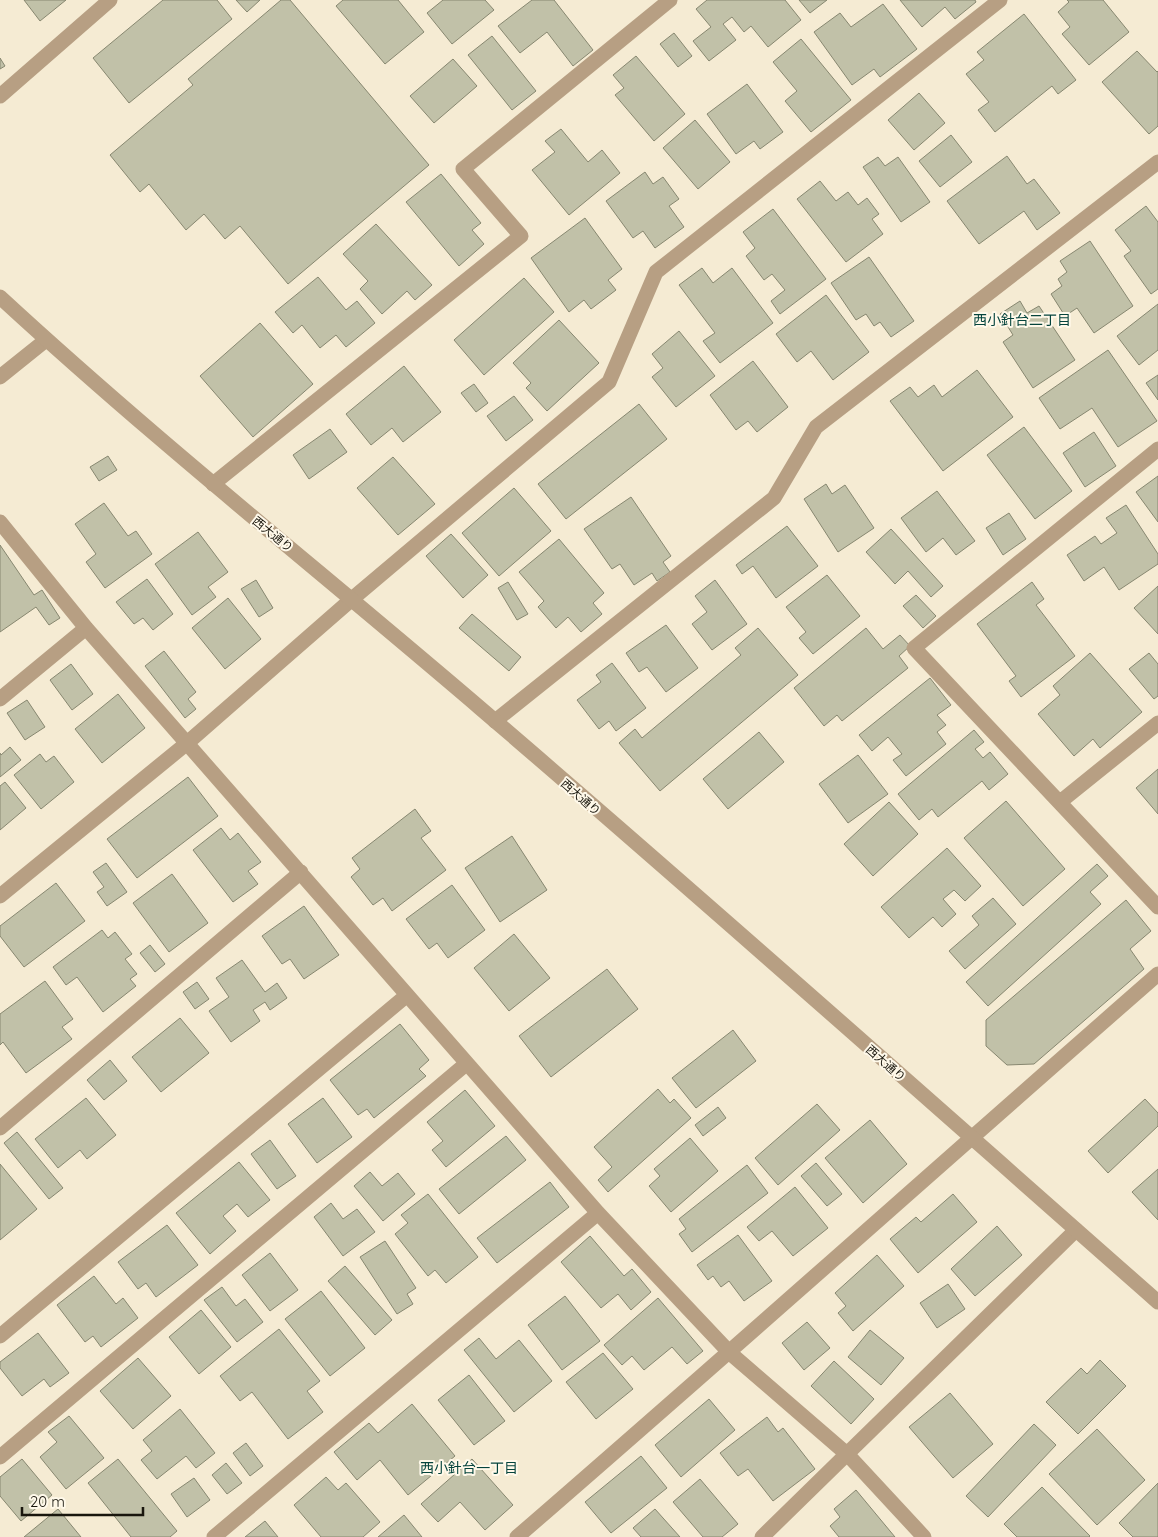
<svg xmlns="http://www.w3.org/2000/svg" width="1158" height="1537" font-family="Quicksand,'Noto Sans JP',sans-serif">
<rect width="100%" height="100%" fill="#f5ebd3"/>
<!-- building -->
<path fill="#c1c1a8" stroke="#878770" d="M24 0H66L40 21Z
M163 0H217L232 19 129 103 93 58Z
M236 0H260L247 12Z
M281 0H290L429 165 288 284 240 226 225 239 204 214 186 230 149 184 140 192 110 155 193 85 188 79Z
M343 0H398L424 32 385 64 336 6Z
M443 0H485L494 10 452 44 427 13Z
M532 0H554L593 50 573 66 547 32 520 53 498 26Z
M707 0H785L801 20 768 47 751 26 744 32 732 17 723 24 736 40 709 61 693 41 711 27 696 9Z
M799 0H827L810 13Z
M900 0H975L976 2 955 19 945 7 922 27Z
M1067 0H1103L1129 32 1089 65 1062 34 1070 27 1058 12 1069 2Z
M883 4 917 49 880 77 874 69 852 85 814 32 840 13 851 27Z
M1024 14 1076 80 1058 94 1052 86 995 132 978 110 989 102 966 74 984 60 977 52Z
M674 33 692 56 678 67 660 44Z
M492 36 536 91 512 110 468 55Z
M801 39 851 100 811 132 785 101 797 91 773 62Z
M1137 51 1157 72 1158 71V126L1149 134 1102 82Z
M636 56 685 114 654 141 615 95 624 88 613 75Z
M0 58 5 66 0 69Z
M453 59 477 86 434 123 410 96Z
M747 84 783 132 760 149 754 141 736 154 707 114Z
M919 93 945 123 914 150 888 120Z
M695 120 730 162 698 189 663 148Z
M561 129 588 162 602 150 620 173 569 215 532 170 555 152 545 141Z
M951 135 972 162 940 187 919 161Z
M1007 156 1027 184 1034 179 1060 213 1037 230 1024 211 979 244 947 201Z
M878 157 885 166 898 157 930 202 901 222 863 167Z
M645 172 653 184 663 177 679 199 669 206 684 227 655 248 643 231 633 238 606 201Z
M441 174 481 223 472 230 484 244 459 266 406 202Z
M820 181 836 201 848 192 858 205 867 198 879 214 872 219 883 234 846 262 797 199Z
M1146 206 1158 222V289L1151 294 1124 256 1131 251 1115 230Z
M773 209 826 279 780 314 771 301 785 290 772 274 764 280 746 256 755 248 743 232Z
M585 218 622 269 608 280 616 290 591 309 584 300 569 312 531 258Z
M376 224 432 285 415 300 407 291 382 314 360 289 368 281 343 254Z
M1090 241 1133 306 1094 333 1077 308 1065 316 1051 294 1062 286 1058 279 1067 272 1060 261Z
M869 257 914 321 891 337 880 322 874 326 866 314 856 320 831 283Z
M702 268 713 283 732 268 773 323 720 363 703 341 715 333 679 285Z
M318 277 346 310 357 301 375 323 346 347 336 335 320 348 302 325 293 333 275 312Z
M524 278 554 312 484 375 454 340Z
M826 295 869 352 833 380 811 351 797 362 776 334Z
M1020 301 1027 313 1039 306 1075 360 1033 388 1003 342 1013 335 1000 314Z
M1158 304V350L1139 365 1117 336Z
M559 320 599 363 547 411 526 388 531 383 513 363Z
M260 323 313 384 253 437 200 376Z
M679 331 715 376 676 407 652 377 663 368 652 354Z
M1108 350 1157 421 1118 447 1092 408 1060 429 1039 398Z
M753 361 788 407 757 432 748 421 736 430 710 395Z
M404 366 441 412 403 442 392 428 371 445 346 414Z
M977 370 1013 417 943 471 890 401 910 387 918 397 934 385 942 397Z
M1158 375V400L1146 383Z
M474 384 488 403 476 412 461 393Z
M514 396 533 420 506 441 487 416Z
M639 404 667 439 566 519 538 484Z
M1024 427 1072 491 1035 519 987 455Z
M330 429 347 452 309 479 293 455Z
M1094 432 1116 466 1085 487 1063 453Z
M108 456 117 470 99 481 90 467Z
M393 457 435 504 398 535 357 488Z
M1158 476V522L1136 492Z
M826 484 832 494 845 485 874 528 838 552 804 499Z
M514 488 551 531 499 576 462 533Z
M937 491 975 541 956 555 943 538 926 552 901 518Z
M631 497 671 556 663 562 670 572 657 581 652 573 634 585 620 564 612 569 584 529Z
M104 503 128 536 136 531 152 554 105 588 86 562 96 554 75 524Z
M1126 505 1158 554V564L1119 590 1104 567 1084 581 1067 555 1095 536 1101 544 1117 533 1106 518Z
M1009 513 1026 539 1003 555 986 528Z
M787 526 818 566 776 598 753 566 742 574 736 565Z
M891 529 943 586 931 597 908 571 895 584 866 552Z
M198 532 228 572 208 587 216 597 192 615 155 564Z
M451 534 488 575 463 598 426 556Z
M559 539 604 593 593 603 602 614 581 632 568 617 556 628 538 607 544 601 519 572Z
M0 545 34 595 42 590 60 618 49 625 36 607 0 632Z
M827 575 860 616 813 654 799 638 806 632 786 607Z
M147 579 173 614 153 630 143 618 134 624 116 602Z
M256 580 273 608 259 617 241 589Z
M715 580 747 624 712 650 692 624 707 612 695 596Z
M508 582 528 614 517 620 498 588Z
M1032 582 1044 599 1036 605 1075 656 1021 697 1009 681 1016 676 977 624Z
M1158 586V634L1134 608Z
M916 595 936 616 923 628 903 606Z
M228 598 261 639 225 669 192 628Z
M472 614 521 657 509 671 459 628Z
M666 625 698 668 666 692 647 667 639 672 626 653Z
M758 628 798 675 660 791 619 743 635 729 642 738 741 655 735 648Z
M866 628 883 649 900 635 910 646 899 656 908 668 842 721 837 715 824 726 794 688Z
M164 651 196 692 188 699 196 709 185 718 145 666Z
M1090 653 1142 712 1100 748 1093 739 1074 756 1038 714 1060 695 1053 686Z
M1149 653 1158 664V696L1154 699 1129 669Z
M612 663 646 708 616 731 609 721 599 729 577 700 601 682 596 675Z
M71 664 93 694 72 710 50 680Z
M930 678 951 705 937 715 946 725 937 732 946 744 906 776 893 760 902 754 888 737 872 751 859 735Z
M118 694 145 728 102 763 75 729Z
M27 700 45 727 25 740 7 713Z
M974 730 984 742 975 749 983 758 990 752 1008 774 989 790 982 781 938 817 932 809 919 820 898 794Z
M759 732 784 762 728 809 703 779Z
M10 747 21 760 0 777V753L1 755Z
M40 754 46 762 54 756 74 782 41 809 14 775Z
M858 755 888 794 848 823 819 784Z
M1158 769V814L1136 788Z
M188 777 218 816 137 878 107 839Z
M5 782 26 808 0 830V786Z
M1006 801 1065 869 1023 906 964 838Z
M889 802 918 834 873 876 844 844Z
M415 809 431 831 421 838 446 870 392 911 383 898 373 905 351 877 360 869 352 858Z
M221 828 230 840 238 833 261 862 248 871 258 884 233 902 193 850Z
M512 836 547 890 500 922 465 868Z
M947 848 981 886 965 901 954 890 943 899 956 914 942 927 933 917 909 938 881 907Z
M106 863 127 892 107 906 97 892 104 887 93 872Z
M1097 864 1108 876 1090 892 1101 904 988 1006 966 982Z
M172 874 208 923 169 952 133 903Z
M56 883 85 921 24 967 0 936V926Z
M452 885 485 930 448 958 437 943 429 949 406 919Z
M993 898 1016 924 965 969 949 951 979 925 972 916Z
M1126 900 1151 931 1130 949 1144 969 1034 1064 1007 1065 986 1046V1020Z
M304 906 339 955 304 979 290 959 282 964 262 936Z
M102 930 108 938 115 932 132 954 125 959 137 974 130 979 136 986 103 1012 77 977 66 985 53 967Z
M514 934 550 978 509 1011 474 968Z
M150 945 165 964 155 972 140 953Z
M242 960 265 992 277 983 287 998 270 1010 265 1002 253 1010 260 1021 231 1042 209 1011 229 997 216 978Z
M607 969 638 1009 551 1077 519 1036Z
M45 981 73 1019 62 1027 72 1039 26 1073 3 1042 0 1045V1014Z
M197 982 209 999 195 1009 183 992Z
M180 1018 209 1053 161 1092 132 1057Z
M400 1024 429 1060 419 1069 426 1076 374 1118 367 1109 358 1115 330 1080Z
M733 1030 756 1061 696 1108 672 1078Z
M110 1060 127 1081 104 1100 87 1080Z
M658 1089 670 1103 674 1099 691 1118 608 1192 598 1180 612 1167 594 1147Z
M465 1090 495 1126 446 1167 432 1150 443 1141 427 1122Z
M86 1098 116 1135 87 1159 80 1150 58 1168 35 1139Z
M323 1098 352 1137 317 1163 288 1124Z
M1145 1099 1158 1113V1126L1108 1173 1088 1151Z
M817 1104 840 1130 778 1185 755 1158Z
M718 1107 726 1118 703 1136 695 1125Z
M870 1120 907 1164 863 1203 825 1158Z
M17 1132 63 1188 49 1199 4 1143Z
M506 1136 526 1160 459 1214 439 1189Z
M690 1138 718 1171 671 1212 649 1186 660 1176 654 1169Z
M270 1140 296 1176 277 1189 251 1154Z
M239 1162 270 1200 248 1217 237 1204 223 1216 236 1231 210 1254 176 1213Z
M816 1163 842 1194 827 1206 801 1176Z
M0 1164 37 1209 0 1240Z
M747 1165 768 1193 692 1252 679 1234 686 1229 679 1219Z
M1158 1169V1220L1132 1192Z
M370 1172 382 1186 398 1173 415 1194 383 1221 354 1186Z
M550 1182 569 1207 497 1263 477 1238Z
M795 1187 828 1228 793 1256 772 1231 759 1241 747 1227Z
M428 1194 478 1257 446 1283 435 1270 428 1276 395 1234 408 1223 401 1215Z
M953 1194 977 1222 918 1273 890 1239 916 1217 921 1222Z
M331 1203 343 1219 357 1209 375 1232 343 1256 314 1217Z
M167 1225 198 1265 156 1297 146 1283 138 1289 118 1262Z
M997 1226 1022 1255 975 1296 951 1269Z
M738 1235 772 1281 744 1301 729 1281 721 1287 713 1276 708 1280 697 1265Z
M590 1236 624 1276 632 1269 651 1292 631 1310 618 1294 601 1308 561 1262Z
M385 1241 416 1288 407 1294 413 1304 397 1314 360 1257Z
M270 1253 298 1290 270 1311 242 1275Z
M877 1255 904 1286 853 1331 838 1313 846 1306 835 1293Z
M345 1266 392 1320 375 1335 328 1281Z
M94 1276 116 1304 123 1298 138 1318 101 1347 93 1336 85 1342 57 1305Z
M948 1284 965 1309 937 1328 920 1303Z
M222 1287 236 1306 245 1299 263 1322 237 1342 204 1300Z
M321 1291 365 1348 330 1376 285 1319Z
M565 1296 600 1341 562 1370 528 1325Z
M658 1298 703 1351 687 1364 672 1347 644 1370 632 1356 622 1365 604 1345Z
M201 1310 231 1347 199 1374 169 1337Z
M807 1322 830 1348 804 1370 782 1343Z
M279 1329 320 1381 307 1391 323 1412 288 1439 252 1392 240 1401 220 1376Z
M870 1330 904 1358 881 1385 848 1357Z
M38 1333 69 1373 50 1387 44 1379 22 1396 0 1368V1362Z
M479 1338 496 1359 519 1340 552 1381 514 1412 464 1350Z
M603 1353 633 1389 596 1419 566 1382Z
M138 1358 171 1396 133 1429 100 1391Z
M1100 1360 1126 1386 1078 1434 1046 1402 1081 1368 1087 1374Z
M834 1361 874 1399 851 1424 811 1386Z
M469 1375 505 1421 474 1445 438 1400Z
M950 1393 993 1444 953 1478 909 1427Z
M709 1399 735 1430 681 1477 655 1445Z
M412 1404 455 1456 408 1495 380 1460 357 1480 334 1452 369 1423 378 1433Z
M180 1409 215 1453 196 1468 186 1456 157 1479 141 1460 152 1451 143 1440Z
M69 1416 104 1458 66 1489 40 1457 57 1442 48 1432Z
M767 1417 778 1432 783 1428 815 1469 773 1501 748 1469 738 1476 720 1453Z
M1034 1424 1056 1445 988 1517 966 1496Z
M1097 1429 1145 1480 1097 1525 1049 1474Z
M246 1443 263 1466 250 1476 233 1453Z
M641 1456 667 1488 611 1533 585 1502Z
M22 1459 52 1495 21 1521 0 1496V1477Z
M118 1459 177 1531 170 1537H131L88 1483Z
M472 1459 513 1505 485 1530 460 1502 438 1522 421 1504Z
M226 1463 242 1483 227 1494 212 1475Z
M326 1477 338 1490 346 1483 380 1522 363 1537H321L294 1505Z
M194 1478 210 1500 187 1517 171 1494Z
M700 1479 738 1524 722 1537H703L673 1502Z
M1158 1483V1537H1133L1119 1523Z
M1042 1487 1090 1536 1089 1537H1017L1004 1524Z
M856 1490 895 1537H839L830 1526 840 1517 834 1509Z
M58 1509 81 1537H24Z
M655 1509 680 1537H641L633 1528Z
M404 1515 422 1537H378Z
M265 1521 278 1537H245Z"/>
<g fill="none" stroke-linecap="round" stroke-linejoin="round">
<!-- service -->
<path stroke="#b79f83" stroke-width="15" d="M0 377 46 340"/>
<!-- minor -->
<path stroke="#b79f83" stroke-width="15" d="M0 96 110 0
M1158 449 914 648 1158 907
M213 484 521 236 463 169 670 0
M0 522 86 628 598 1213 730 1353 848 1455 924 1537
M0 699 86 628
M495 721 774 498 816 427 1158 162
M1060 802 1158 723
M0 896 186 744 352 599 609 382 656 272 1000 0
M0 1128 301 872
M0 1336 406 996
M0 1457 466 1064
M214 1537 598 1213
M517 1537C732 1351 944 1161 1158 974
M762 1537 1076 1230"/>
<!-- tertiary -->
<path stroke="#b79f83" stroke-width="15" d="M0 297C155 440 320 571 480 708 708 903 932 1103 1158 1302"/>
</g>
<g text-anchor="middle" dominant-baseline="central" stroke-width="4" stroke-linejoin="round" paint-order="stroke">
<!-- street labels -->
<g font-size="12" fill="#19160d" stroke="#fff9ea">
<text transform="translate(273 534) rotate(39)">西大通り</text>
<text transform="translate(581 797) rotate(41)">西大通り</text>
<text transform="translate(886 1063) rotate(41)">西大通り</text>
</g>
<!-- neighbourhood labels -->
<g font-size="14" fill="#04433c" stroke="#fff9ea">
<text x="1022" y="320">西小針台二丁目</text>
<text x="469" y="1468">西小針台一丁目</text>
</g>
</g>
<!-- scale -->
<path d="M22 1507v8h121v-8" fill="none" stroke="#19160d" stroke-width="2.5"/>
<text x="30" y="1507" font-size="15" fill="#19160d" stroke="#fff9ea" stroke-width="4" paint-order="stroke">20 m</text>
</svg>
